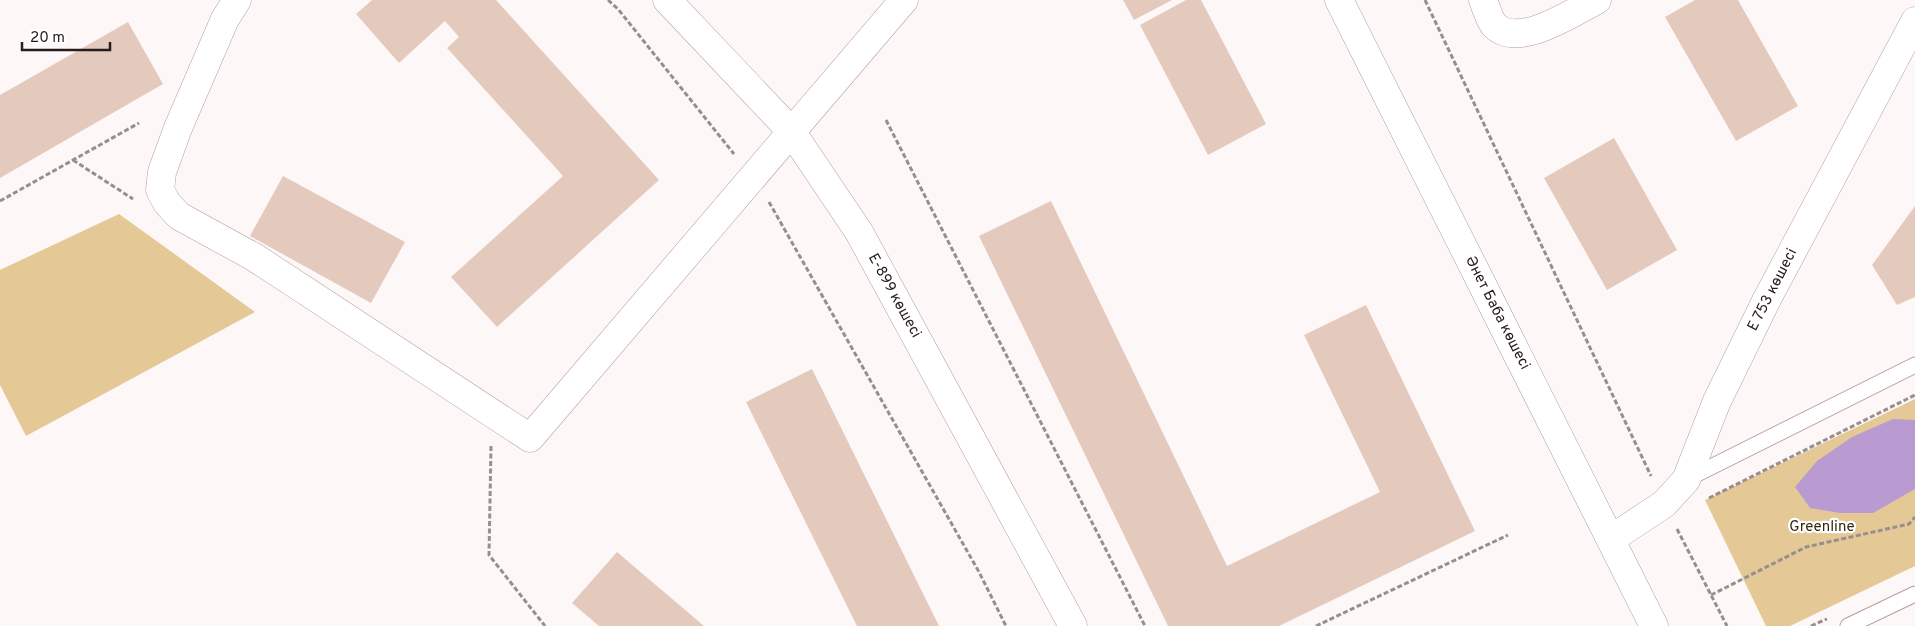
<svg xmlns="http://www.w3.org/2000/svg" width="1915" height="626" font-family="Overpass,sans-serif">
<rect width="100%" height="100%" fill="#fef7f8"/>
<!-- green -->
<path fill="#e4c895" d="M119 214 255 312 26 436 0 385V270Z
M1915 399V566L1790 626H1766L1705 500Z"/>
<!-- water -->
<path fill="#ba9bd1" d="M1893 419 1915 420V489L1873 513H1840L1810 508 1795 487 1817 461 1852 437Z"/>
<!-- building -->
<path fill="#e3cabd" d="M372 0H496L659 180 497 327 451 277 563 176 447 48 459 37 445 21 399 63 356 14Z
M1123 0H1172L1134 20Z
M1186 0H1201L1266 124 1208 155 1140 25Z
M1695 0H1738L1798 106 1736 141 1665 17Z
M128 22 163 84 0 178V95Z
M1614 138 1677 250 1607 290 1544 178Z
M283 176 405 242 371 303 250 236Z
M1051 201 1227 566 1380 492 1304 335 1366 305 1475 531 1279 626H1168L979 236Z
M1915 206V297L1897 305 1872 265Z
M812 369 939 626H857L746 402Z
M617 552 704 626H599L572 603Z"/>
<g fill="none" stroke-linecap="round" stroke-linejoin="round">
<defs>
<path id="service" d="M1687 479 1915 365
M1848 626 1915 594"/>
<path id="minor" d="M237 0 225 19 178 128 162 172 160 190 167 203 179 216 254 257 530 438 904 0
M667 0 791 131 859 232 1073 626
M1483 0C1486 7 1489 19 1494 25 1518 50 1573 12 1597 0
M1611 539 1664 504 1686 480 1717 401 1767 299 1915 21"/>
<path id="tertiary" d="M1339 0 1654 626"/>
</defs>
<!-- service casing -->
<use href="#service" stroke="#ba9d9e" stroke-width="17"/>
<!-- minor casing -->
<use href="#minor" stroke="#ba9d9e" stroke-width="29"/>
<!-- tertiary casing -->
<use href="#tertiary" stroke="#ba9d9e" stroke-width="29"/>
<!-- path -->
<path stroke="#978e8f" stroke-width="3" stroke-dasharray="5 2.5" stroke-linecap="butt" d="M608 0 618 9 734 154
M1425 0 1651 476
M886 120 1145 626
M73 160 133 199
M0 201 139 123
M769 202 979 572 1006 626
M491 446 489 555 545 626
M1709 498 1915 395
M1677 529 1727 626
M1711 595 1806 547 1909 524 1915 517
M1316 626 1508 535
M1811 626 1827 619"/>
<!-- service -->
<use href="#service" stroke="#fff" stroke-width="15"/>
<!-- minor -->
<use href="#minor" stroke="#fff" stroke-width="28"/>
<!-- tertiary -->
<use href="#tertiary" stroke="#fff" stroke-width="28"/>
</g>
<g text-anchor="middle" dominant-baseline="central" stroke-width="4.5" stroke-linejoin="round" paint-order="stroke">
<!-- street labels -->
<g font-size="15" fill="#271c1c" stroke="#fff">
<text transform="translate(1773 290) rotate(-63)">Е 753 көшесі</text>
<text transform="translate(894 296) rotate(61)">Е-899 көшесі</text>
<text transform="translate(1497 313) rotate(63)">Әнет Баба көшесі</text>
</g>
<!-- park labels -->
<g font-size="15" fill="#34270c" stroke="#fff">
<text x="1822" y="527">Greenline</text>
</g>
</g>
<!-- scale -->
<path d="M22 42v8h88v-8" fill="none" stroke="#271c1c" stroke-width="2.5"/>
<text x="30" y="42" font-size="15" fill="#271c1c" stroke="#ffffff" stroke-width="4" paint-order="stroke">20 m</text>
</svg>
